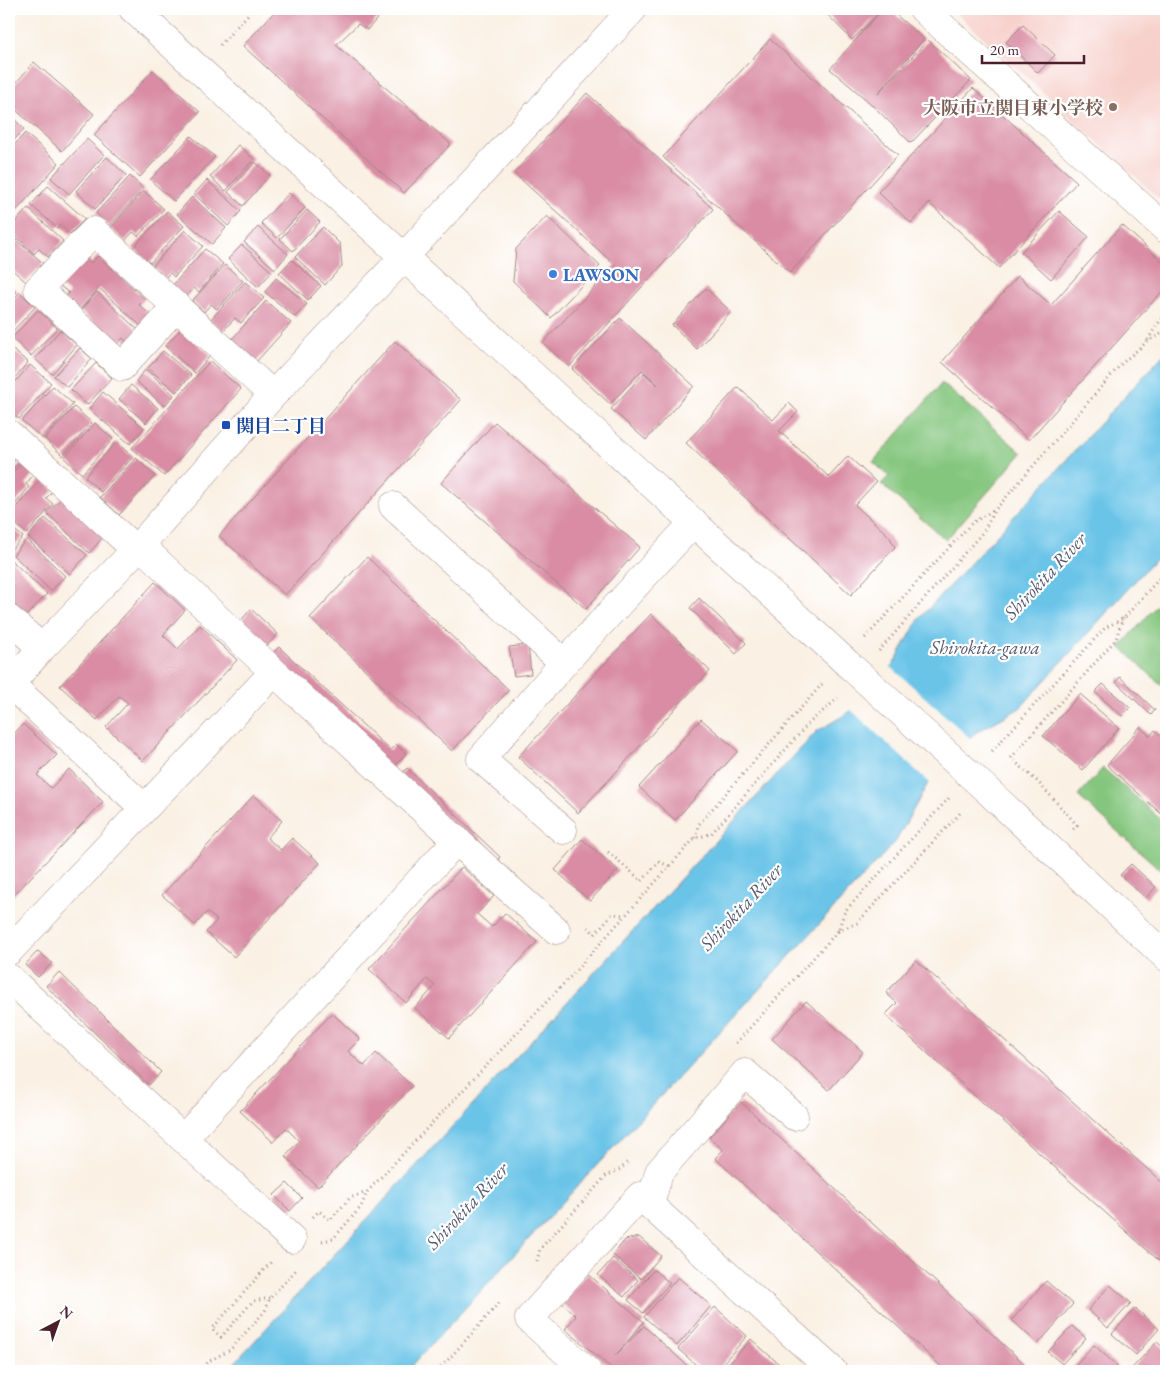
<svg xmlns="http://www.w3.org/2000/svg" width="1175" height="1380" font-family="'EB Garamond','Noto Serif JP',serif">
<rect width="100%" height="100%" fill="#fff"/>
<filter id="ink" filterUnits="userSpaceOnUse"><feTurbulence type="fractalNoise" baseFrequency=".02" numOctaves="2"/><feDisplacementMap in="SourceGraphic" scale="10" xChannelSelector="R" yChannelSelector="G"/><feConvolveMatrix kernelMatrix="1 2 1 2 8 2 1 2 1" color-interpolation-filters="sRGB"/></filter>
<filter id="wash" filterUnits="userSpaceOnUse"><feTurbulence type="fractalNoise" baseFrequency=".0096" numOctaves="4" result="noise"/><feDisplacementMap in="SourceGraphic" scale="20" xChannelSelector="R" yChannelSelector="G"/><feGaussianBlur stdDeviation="1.12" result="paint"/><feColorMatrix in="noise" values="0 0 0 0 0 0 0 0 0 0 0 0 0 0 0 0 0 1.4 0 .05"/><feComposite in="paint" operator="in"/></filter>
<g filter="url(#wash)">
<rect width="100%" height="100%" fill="#faf0e3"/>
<!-- built -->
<path fill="#f7d0cb" d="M952 9H1166V205Z"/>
<!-- green -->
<path fill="#84c67e" stroke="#677254" d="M942 383 1022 453 946 540 881 484 889 476 873 462Z
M1166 595V689L1120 647Z
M1103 768 1166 824V875L1078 796Z"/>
<!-- water -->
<path fill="#6bc4e8" stroke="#5a728a" d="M1166 352V547L1020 708 975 733 927 785 896 841 407 1371H227L816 732 851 711 893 665 919 619Z"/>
<!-- pier -->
<path fill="#faf0e3" d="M890 666 972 740 931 784 850 709Z"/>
<g id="blocks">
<!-- building -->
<path fill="#d98ca4" d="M277 9H381L383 12 367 30 358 24 336 45 451 144 404 193 243 46Z
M822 9H889L924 39 877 94 928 40 971 80 911 143 869 102 830 69 880 12 852 40Z
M1023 25 1055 55 1038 73 1006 42Z
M770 39 898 155 790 273 663 157Z
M34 62 94 114 62 151 9 104V91Z
M153 70 200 112 140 177 94 135Z
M973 88 1077 182 999 268 929 203 911 223 878 192Z
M587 93 713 209 569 367 543 343 615 265 514 173Z
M9 114 24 129 9 146Z
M25 133 59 163 9 219V151Z
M191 136 215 157 174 201 150 180Z
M87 139 104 155 69 194 51 178Z
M238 145 254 159 226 191 210 177Z
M107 157 126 175 95 209 76 191Z
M255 162 270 175 243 206 228 192Z
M130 176 144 189 109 226 96 213Z
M207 180 241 211 228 226 194 194Z
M48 186 85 219 70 234 60 225 57 228 31 205Z
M144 191 164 209 138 236 133 232 125 241 110 228Z
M289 193 305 208 277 238 261 223Z
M192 197 226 228 212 244 177 214Z
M28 208 63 241 48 257 39 249 34 254 9 229Z
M307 210 320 222 293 251 280 239Z
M167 211 184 226 150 263 133 248Z
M1059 211 1089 237 1051 279 1021 252Z
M547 216 600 266 551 318 513 281 516 249Z
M1122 225 1166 265V287L1029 440 942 362 1018 276 1051 305Z
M258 227 288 254 275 269 244 242Z
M323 227 340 244 342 266 325 285 295 257Z
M185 230 203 246 174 277 170 273 165 278 153 266Z
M9 234 43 263 26 282 9 267Z
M242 245 272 272 258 287 228 259Z
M205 249 223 264 199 292 194 288 185 298 172 286Z
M98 256 145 299 139 305 153 317 143 328 99 288 78 312 64 299 69 293 60 286 85 257 91 263Z
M292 260 321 286 308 300 279 273Z
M225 265 243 281 217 309 211 304 204 312 192 301Z
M276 278 307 304 295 317 265 292Z
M245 282 264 298 241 323 235 318 223 331 210 320Z
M9 284 17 291 9 300Z
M706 288 731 312 697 349 672 325Z
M20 292 35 307 9 335V304Z
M97 292 139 331 128 343 123 338 117 344 80 311Z
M266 301 291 323 256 362 232 339Z
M38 310 57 328 31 356 12 338Z
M620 318 694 386 646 440 611 409 644 373 658 385 642 370 610 404 572 369Z
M181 329 211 355 195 373 165 346Z
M60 330 77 345 52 374 35 359Z
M395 341 461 400 285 595 219 536Z
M10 348 28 362 9 385V350Z
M80 348 92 359 67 387 54 376Z
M163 351 191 375 176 392 148 368Z
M210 361 241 389 164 476 132 448Z
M96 363 112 378 87 405 71 390Z
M30 365 51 383 19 419 9 411V389Z
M146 369 174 395 164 406 136 381Z
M131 385 158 408 146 423 119 399Z
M53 386 73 404 43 439 22 421Z
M738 387 773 420 789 403 798 412 779 431 829 477 848 456 876 482 855 505 889 536 895 547 851 595 686 443Z
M103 392 144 428 130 444 89 409Z
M74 407 92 423 63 456 45 439Z
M495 422 640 547 586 609 441 483Z
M95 423 113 439 82 474 64 458Z
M116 442 133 457 101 492 85 477Z
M9 453 19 462 9 473Z
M136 458 155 476 119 515 100 497Z
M21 463 34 474 26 484 29 487 9 512V477Z
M41 479 54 490 46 498 53 504 27 534 9 518V515Z
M64 495 106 534 89 553 47 513Z
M45 518 87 555 70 574 28 537Z
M9 525 23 537 9 552Z
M27 539 65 576 51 591 13 555Z
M367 557 509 690 452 751 310 618Z
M9 558 47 594 26 616 9 600Z
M155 582 185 610 163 635 178 649 200 625 237 660 143 761 106 727 128 703 119 696 97 720 60 686Z
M699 598 746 643 736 654 690 608Z
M251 609 278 634 262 651 236 626Z
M651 614 710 671 578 813 518 757Z
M528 645 531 674 514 676 509 647Z
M279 647 390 750 396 744 406 754 391 770 269 657Z
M1120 677 1155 710 1151 715 1116 682Z
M1103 684 1130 708 1122 716 1095 692Z
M1080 694 1119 728 1083 770 1043 736Z
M701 719 738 751 675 820 639 787Z
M23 724 57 755 37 775 51 788 69 769 103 802 9 900V739Z
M1140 727 1150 736 1155 730 1166 740V818L1107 765Z
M407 768 500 857 493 864 400 775Z
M254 795 282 821 267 838 281 850 292 838 320 863 234 957 206 932 217 920 207 912 195 925 162 895Z
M582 839 618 870 590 901 555 870Z
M1131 864 1156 887 1146 898 1120 875Z
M462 867 494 896 477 914 492 927 505 913 537 942 449 1038 415 1008 435 986 427 979 406 1003 369 969Z
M38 951 52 963 38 977 25 965Z
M916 960 1166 1186V1267L885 1015 897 1003 886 993Z
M59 972 161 1072 149 1085 46 986Z
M806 1001 863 1052 829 1090 772 1039Z
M332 1013 360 1039 348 1051 364 1066 376 1053 412 1086 318 1187 285 1156 299 1141 286 1128 273 1142 240 1111Z
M741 1102 1032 1371H946L715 1158 723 1150 709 1137Z
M287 1183 302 1198 290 1211 274 1195Z
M639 1237 661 1256 641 1279 613 1255 625 1240Z
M613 1258 638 1280 624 1297 598 1275Z
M654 1270 670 1283 643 1313 628 1300Z
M587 1273 644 1322 615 1356 644 1326 693 1371H615L565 1329 576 1316 562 1303Z
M678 1277 711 1306 677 1346 644 1317Z
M1046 1281 1073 1304 1038 1344 1012 1320Z
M1110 1285 1131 1303 1108 1328 1088 1310Z
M715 1307 747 1336 716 1371H703L678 1349Z
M1135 1308 1159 1329 1136 1355 1112 1334Z
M1072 1326 1086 1338 1062 1364 1048 1352Z
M751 1339 780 1365 775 1371H723Z
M1157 1342 1166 1350V1369L1164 1371H1135L1132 1368Z
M1094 1345 1117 1366 1112 1371H1071L1070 1370Z"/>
</g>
</g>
<g filter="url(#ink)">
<use href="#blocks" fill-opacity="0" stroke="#a28887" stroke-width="1"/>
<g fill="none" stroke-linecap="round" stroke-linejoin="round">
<defs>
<path id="minor" d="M133 9 849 665
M923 9 1166 229
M177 306 122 367 38 289 94 231 273 395
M9 434 136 550
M393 506 564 663
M140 545 274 672 507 887 556 930
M9 619 42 648
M10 684 144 808
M9 685 42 648 140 545 273 395 404 257 633 9
M976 780 1166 957
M563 830 481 759 564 663 694 522
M9 951 274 672
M9 978 292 1239
M184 1138 457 840
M650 1205 659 1172 745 1073 794 1116
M587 1371 529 1319 640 1196 833 1371"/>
</defs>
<!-- minor casing -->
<use href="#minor" stroke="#a28887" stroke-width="29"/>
<!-- path -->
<path stroke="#a28887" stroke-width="3" stroke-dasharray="1 4" stroke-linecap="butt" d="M220 45 253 9
M1148 340 1156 326 1166 314
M865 638 972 523 995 509
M879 651 983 532 996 509 1122 363 1148 341 1166 331
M992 751 1105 628 1124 618 1166 571
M1073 829 1077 825 1038 782 1011 758 1116 639 1123 618
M695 838 699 824 823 683
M608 852 642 881 659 862 670 866
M588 927 595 934 612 914 625 915
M838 931 857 923 962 811
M736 1043 838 931 845 911 949 798
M313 1217 319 1211 330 1220 350 1198 367 1192
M322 1241 333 1239 361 1207 367 1192 570 977 695 838 711 834 808 724 838 698
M537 1261 540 1249 606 1176 621 1169 629 1160
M270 1298 253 1301 221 1337 212 1329 271 1262
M200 1371 209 1361 230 1350 265 1311 270 1298 296 1270
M438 1371 501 1301"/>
<!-- minor -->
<use href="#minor" stroke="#fff" stroke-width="28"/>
<defs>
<path id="minor-bridge" d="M849 665 976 780"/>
</defs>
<!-- minor-bridge casing -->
<use href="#minor-bridge" stroke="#a28887" stroke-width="29" stroke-linecap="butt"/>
<!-- minor-bridge -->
<use href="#minor-bridge" stroke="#fff" stroke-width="28"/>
</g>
</g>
<!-- markers -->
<circle fill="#8d6e63" stroke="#fff" stroke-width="2" cx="1113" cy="107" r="5"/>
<circle fill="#3f7fe0" stroke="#fff" stroke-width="2" cx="553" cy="274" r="5"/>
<rect fill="#1a4fb4" stroke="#fff" stroke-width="2" x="221" y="420" width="10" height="10" rx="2.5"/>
<g text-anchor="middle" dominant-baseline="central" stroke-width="4.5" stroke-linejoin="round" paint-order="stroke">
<!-- education labels -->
<g font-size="18" font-weight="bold" fill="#785e54" stroke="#fff" text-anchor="end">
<text x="1103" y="107">大阪市立関目東小学校</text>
</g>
<!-- shop labels -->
<g font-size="18" font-weight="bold" fill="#366cbe" stroke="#fff" text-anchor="start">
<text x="563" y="274">LAWSON</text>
</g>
<!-- transit labels -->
<g font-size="18" font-weight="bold" fill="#164399" stroke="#fff" text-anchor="start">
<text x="236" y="425">関目二丁目</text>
</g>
<!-- water labels -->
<g font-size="19" font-style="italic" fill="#56596d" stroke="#fff">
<text transform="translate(1045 576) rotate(-47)">Shirokita River</text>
<text x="985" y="647">Shirokita-gawa</text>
<text transform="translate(741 907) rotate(-47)">Shirokita River</text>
<text transform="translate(467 1206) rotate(-47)">Shirokita River</text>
</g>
</g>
<!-- margin -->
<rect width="1175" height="1380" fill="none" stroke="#fff" stroke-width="30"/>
<!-- north arrow -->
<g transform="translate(58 1322) rotate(41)" stroke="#ffffff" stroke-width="4" paint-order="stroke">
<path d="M0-4L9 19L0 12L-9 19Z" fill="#4a1f2b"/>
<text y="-8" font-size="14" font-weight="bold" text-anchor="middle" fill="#4a1f2b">N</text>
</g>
<!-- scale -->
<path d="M982 55v8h102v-8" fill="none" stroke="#4a1f2b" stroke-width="2.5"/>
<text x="990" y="55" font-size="15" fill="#4a1f2b" stroke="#ffffff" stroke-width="4" paint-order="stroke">20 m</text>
</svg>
